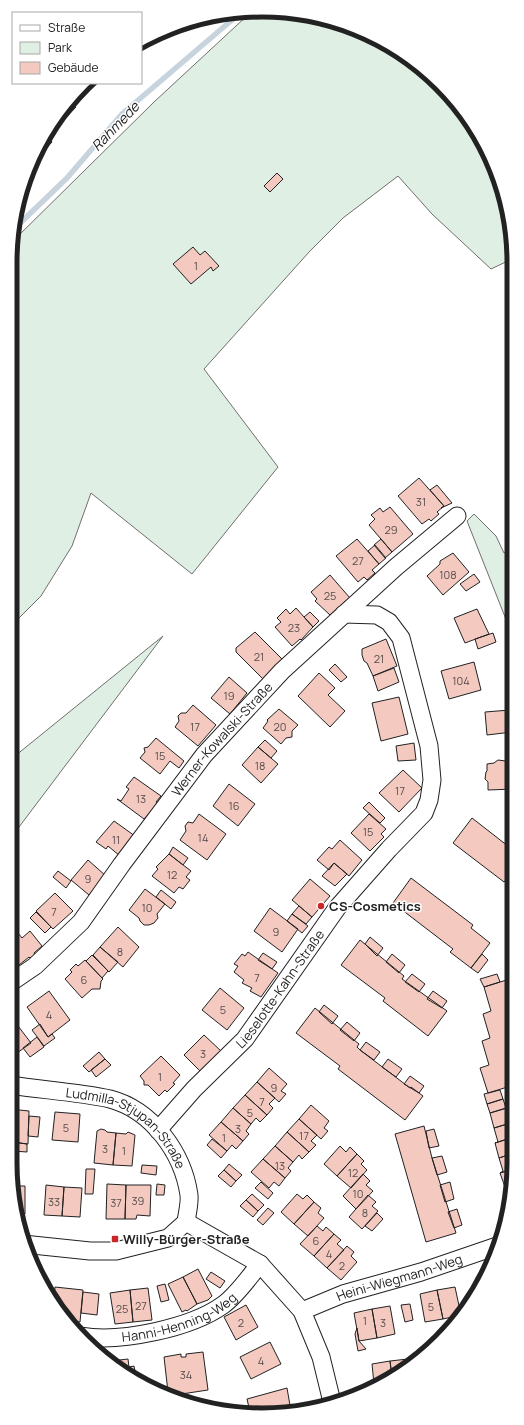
<svg xmlns="http://www.w3.org/2000/svg" width="524" height="1425" font-family="Manrope,sans-serif">
<rect width="100%" height="100%" fill="#fff"/>
<!-- green -->
<path fill="#e0efe3" stroke="#6f6f6f" d="M250 13 327 19 388 44 451 96 488 151 512 229V259L491 269 432 214 398 176 343 218 310 251 204 369 278 467 192 574 91 493 72 546 41 596 10 627V262L13 241 154 102Z
M474 514 496 536 504 553 513 545V637L467 521Z
M163 636 10 839V760Z"/>
<g fill="none" stroke-linecap="round" stroke-linejoin="round">
<!-- stream -->
<path stroke="#c7d3dd" stroke-width="5.5" d="M14 229 67 178 122 114 240 13"/>
</g>
<!-- building -->
<path fill="#f3c9c0" stroke="#222" d="M70 102 76 107 48 137 62 108Z
M48 137 52 142 43 152 41 151Z
M277 173 283 179 270 192 264 186Z
M193 247 200 255 205 251 219 266 213 271 211 267 191 284 173 264Z
M419 478 444 506 437 512 439 514 431 521 429 519 422 524 398 496Z
M437 485 452 503 441 508 444 506 430 490Z
M390 507 413 534 392 552 369 525 375 519 371 515 380 508 383 512Z
M357 539 379 564 372 570 375 573 367 580 364 577 358 582 336 556Z
M381 539 392 552 385 558 374 545Z
M375 545 386 558 379 564 368 551Z
M453 553 469 572 443 595 427 576 440 564V561Z
M474 574 480 582 466 591 460 584Z
M330 575 350 598 330 615 315 601 317 599 311 592Z
M296 608 313 627 301 640 300 639 292 646 275 627 281 622 277 618 286 609 290 614Z
M477 609 489 634 465 643 454 618Z
M310 612 319 621 313 627 304 617Z
M255 632 283 660 264 680 236 652V648Z
M493 633 496 642 478 649 475 639Z
M386 639 397 666 373 676 367 663 364 661 362 655V649Z
M474 662 481 690 449 699 441 671Z
M335 664 347 677 341 682 329 670Z
M394 668 399 682 378 691 373 676Z
M319 673 335 688 328 695 345 711 330 727 298 696Z
M229 677 247 693 230 714 211 698Z
M399 697 408 734 381 741 372 703Z
M193 705 216 725 198 746 175 727 179 721 178 716 181 713H186Z
M279 709 298 725 292 731V737L286 738 281 744 263 728 268 721 267 720Z
M510 710 512 732 487 735 485 712Z
M156 738 184 761 179 768 170 761 160 774 140 758 145 752 144 748 148 747Z
M265 740 277 751 271 758 258 747Z
M414 743 416 760 398 761 396 746Z
M258 747 278 764 261 783 242 765Z
M498 760 513 762V789L488 790V782L485 779 486 772 487 771V764L494 763Z
M403 770 422 788 399 812 379 793Z
M134 777 161 796 156 802 158 804 144 819 117 799 121 801 129 789 126 787Z
M229 784 255 804 238 826 213 806Z
M369 802 385 818 380 823 363 808Z
M199 814 226 834 207 860 180 840 186 831 185 826 188 822 193 823Z
M369 814 386 829 381 834 384 837 370 851 351 833Z
M472 818 513 850V871L504 882 453 843Z
M114 821 135 836 120 856 108 846 106 849 96 842Z
M340 840 362 860 349 876 334 863 329 870 317 860 329 847 332 849Z
M173 847 188 858 183 865 169 854Z
M169 854 191 871 186 877 190 880 183 889 179 887 174 893 152 876 158 869 156 867Z
M88 860 106 876 89 895 71 880Z
M334 863 347 874 335 886 322 876Z
M58 871 71 881 66 888 53 877Z
M411 878 473 925 471 928 490 943 471 968 450 952 453 949 393 903Z
M310 879 330 896 312 917 292 900Z
M145 889 165 904 157 914 158 918 154 923 149 925H144L140 921 139 918 129 910Z
M161 890 176 902 171 909 156 897Z
M55 893 73 911 53 929 36 911Z
M299 906 312 917 306 924 292 914Z
M270 908 298 929 282 952 254 931Z
M36 912 51 927 45 933 30 918Z
M292 914 308 926 302 933 287 921Z
M10 923 22 938 30 931 42 946 34 953 35 955 30 958 29 957 19 965 10 953Z
M118 927 139 947 123 967 100 947Z
M370 937 383 948 377 956 365 944Z
M360 940 404 976 402 979 447 1011 428 1036 383 1001 385 998 341 965Z
M100 947 118 962 109 972 93 955Z
M248 952 278 973 261 997 250 991 252 988 242 983 244 980 234 972 238 966 234 964 242 954 245 956Z
M10 953 17 962 10 968Z
M263 953 277 962 272 969 258 960Z
M392 954 405 965 399 973 386 962Z
M482 954 488 960 478 973 471 968Z
M92 955 108 971 102 978 86 961Z
M85 960 103 979 101 981 100 989H92L82 998 65 979 72 972 70 970 76 964 78 966Z
M412 974 425 984 419 992 405 982Z
M497 974 500 982 484 987 480 979Z
M513 978 514 1033H512L514 1040V1059L511 1060 514 1071V1085L488 1093 480 1068 489 1065 482 1041 490 1038 483 1014 491 1011 484 987Z
M220 988 244 1008 227 1030 202 1010Z
M49 991 70 1020 48 1037 27 1007Z
M433 991 447 1001 442 1008 427 999Z
M324 1005 338 1016 332 1024 319 1012Z
M315 1008 359 1044 357 1047 360 1050 410 1088 411 1087 423 1096 405 1120 338 1069 340 1066 296 1033Z
M15 1022 31 1043 10 1058V1026Z
M347 1022 360 1033 354 1041 340 1030Z
M40 1024 48 1037 52 1034 55 1038 44 1046 32 1030Z
M204 1035 221 1051 201 1072 184 1055Z
M37 1037 44 1047 30 1057 23 1048Z
M366 1042 380 1052 374 1060 360 1050Z
M99 1052 105 1059 89 1072 83 1066Z
M161 1056 180 1075 173 1083 175 1084 167 1092 165 1090 159 1096 148 1085H144V1081L140 1076Z
M105 1059 111 1065 96 1077 91 1070Z
M388 1059 402 1069 396 1077 382 1067Z
M269 1068 287 1084 281 1091 286 1094 279 1102 257 1082Z
M410 1076 424 1086 419 1093 404 1084Z
M257 1082 275 1098 269 1104 273 1108 267 1115 245 1095Z
M500 1090 503 1099 487 1104 484 1094Z
M245 1095 267 1115 260 1122 256 1118 251 1124 233 1108Z
M503 1099 506 1108 490 1113 487 1104Z
M311 1105 329 1121 324 1128 328 1131 321 1139 299 1119Z
M514 1106V1122L494 1128 490 1113Z
M233 1108 251 1124 246 1131 249 1134 243 1141 221 1122Z
M10 1109 29 1111 28 1144 10 1142Z
M55 1112 80 1114 78 1142 52 1140Z
M29 1116 40 1117 38 1137 28 1136Z
M299 1119 317 1135 311 1141 316 1145 309 1152 287 1132Z
M221 1122 243 1141 236 1149 232 1145 227 1151 209 1135Z
M514 1122V1137L495 1143 498 1142 494 1128Z
M424 1126 432 1158 456 1233 426 1242 395 1134Z
M101 1129 105 1130 107 1132 116 1133 113 1165 94 1163 97 1131Z
M434 1129 439 1146 429 1148 426 1131Z
M128 1132 135 1135 132 1166 113 1165 116 1133 126 1134Z
M287 1132 309 1152 302 1159 299 1155 293 1162 275 1146Z
M514 1137V1153L499 1158 495 1143Z
M212 1139 227 1151 221 1158 207 1145Z
M14 1142 27 1144V1152L13 1151Z
M275 1146 293 1162 288 1168 291 1171 285 1178 263 1159Z
M340 1146 346 1152 350 1147 357 1154 337 1176 324 1164Z
M514 1153 513 1169 500 1173 503 1171 499 1158Z
M357 1154 364 1161 361 1164 367 1170 351 1188 337 1176Z
M442 1156 447 1172 437 1175 432 1158Z
M263 1159 285 1178 279 1186 274 1182 269 1188 251 1172Z
M229 1164 242 1175 236 1181 224 1170Z
M142 1165 157 1166 156 1175 141 1173Z
M86 1169H95L93 1194H85Z
M513 1169 511 1186 505 1187 500 1173Z
M224 1170 236 1181 231 1187 218 1176Z
M363 1174 370 1181 366 1185 373 1191 356 1209 343 1196Z
M261 1182 273 1193 268 1199 255 1188Z
M450 1182 454 1199 445 1202 440 1185Z
M107 1184 126 1185 125 1219H106Z
M157 1184 165 1185 164 1195H156Z
M46 1185 64 1187 62 1216 44 1215Z
M126 1185H151L150 1216 137 1215 136 1219H125Z
M14 1186H25V1214H18Z
M511 1186 509 1202 505 1187Z
M64 1187 82 1188 80 1217 62 1216Z
M252 1194 264 1205 258 1211 246 1200Z
M297 1194 303 1199 307 1195 314 1202 294 1224 281 1212Z
M368 1195 376 1202 372 1206 378 1211 362 1229 349 1217Z
M246 1200 258 1211 253 1217 240 1206Z
M314 1202 321 1208 318 1213 324 1218 308 1236 294 1224Z
M268 1208 274 1213 263 1225 257 1220Z
M457 1209 462 1225 454 1228 448 1212Z
M377 1213 383 1219 372 1231 365 1226Z
M317 1226 323 1231 326 1227 334 1234 314 1256 300 1244Z
M334 1234 341 1240 337 1244 344 1250 327 1268 314 1256Z
M347 1246 354 1252 351 1256 357 1262 341 1280 327 1268Z
M198 1269 212 1296 208 1300 197 1304 183 1277Z
M211 1272 225 1281 220 1288 206 1279Z
M183 1277 197 1304 187 1311 186 1310 182 1312 168 1284Z
M165 1284 169 1300 161 1302 157 1286Z
M55 1287 83 1290 80 1322 68 1321 54 1297Z
M455 1287 461 1315 443 1319 437 1290Z
M148 1288 152 1320 133 1322 130 1290Z
M130 1290 133 1322 115 1324 110 1293Z
M437 1290 443 1319 425 1322 420 1294Z
M83 1292 99 1294 97 1315 81 1313Z
M410 1304 413 1320 405 1322 401 1305Z
M246 1305 258 1327 236 1340 224 1317Z
M390 1306 395 1334 377 1338 372 1309Z
M372 1309 377 1338 359 1341 354 1313Z
M357 1328 359 1341 366 1349 358 1351 355 1334Z
M270 1342 281 1364 251 1379 240 1357Z
M203 1352 208 1390 175 1395 168 1392 164 1357 181 1354V1357H186V1354Z
M128 1359 129 1367 134 1366 136 1376 131 1377 111 1361Z
M408 1359 409 1366 402 1373 392 1377 390 1361Z
M390 1361 392 1377 374 1384 372 1364Z
M287 1388 291 1411 250 1412 247 1399Z"/>
<g fill="none" stroke-linecap="round" stroke-linejoin="round">
<defs>
<g id="minor">
<path id="s1" d="M10 983 35 966 81 922 122 864 204 755 282 671 396 567 457 516"/>
<path id="s2" d="M10 1085C42 1090 78 1092 110 1099 152 1110 183 1153 189 1195 190 1203 187 1214 186 1222"/>
<path id="s3" d="M158 1130 194 1089 245 1039 337 908 389 849 424 813 429 800 432 780 429 746 401 638 389 622 377 615 344 614"/>
<path d="M186 1222 260 1264 302 1311 321 1357 332 1402"/>
<path d="M23 1244 90 1251H116L168 1238 186 1222"/>
<path id="s4" d="M302 1311 343 1294 421 1272 497 1246"/>
<path id="s5" d="M81 1336C120 1343 191 1328 223 1305 237 1295 249 1277 260 1264"/>
</g>
</defs>
<!-- minor casing -->
<use href="#minor" stroke="#222" stroke-width="19"/>
<!-- minor -->
<use href="#minor" stroke="#fff" stroke-width="17"/>
</g>
<!-- markers -->
<g fill="#c62828" stroke="#fff" stroke-width="1.5">
<circle cx="321" cy="906" r="4"/>
<rect x="111" y="1235" width="8" height="8" rx="2"/>
</g>
<g text-anchor="middle" dominant-baseline="central" stroke-width="3" stroke-linejoin="round" paint-order="stroke">
<!-- number labels -->
<g font-size="11" fill="#564c4a">
<text x="196" y="265">1</text>
<text x="421" y="501">31</text>
<text x="391" y="529">29</text>
<text x="358" y="560">27</text>
<text x="448" y="574">108</text>
<text x="330" y="595">25</text>
<text x="294" y="627">23</text>
<text x="259" y="656">21</text>
<text x="379" y="658">21</text>
<text x="461" y="680">104</text>
<text x="229" y="695">19</text>
<text x="195" y="726">17</text>
<text x="280" y="726">20</text>
<text x="160" y="755">15</text>
<text x="260" y="765">18</text>
<text x="400" y="790">17</text>
<text x="141" y="798">13</text>
<text x="234" y="805">16</text>
<text x="368" y="831">15</text>
<text x="203" y="837">14</text>
<text x="116" y="839">11</text>
<text x="172" y="874">12</text>
<text x="88" y="878">9</text>
<text x="147" y="907">10</text>
<text x="54" y="911">7</text>
<text x="276" y="931">9</text>
<text x="120" y="951">8</text>
<text x="257" y="977">7</text>
<text x="84" y="979">6</text>
<text x="223" y="1009">5</text>
<text x="49" y="1014">4</text>
<text x="203" y="1053">3</text>
<text x="160" y="1076">1</text>
<text x="274" y="1087">9</text>
<text x="262" y="1101">7</text>
<text x="250" y="1112">5</text>
<text x="66" y="1127">5</text>
<text x="238" y="1128">3</text>
<text x="304" y="1135">17</text>
<text x="224" y="1137">1</text>
<text x="105" y="1148">3</text>
<text x="124" y="1150">1</text>
<text x="280" y="1165">13</text>
<text x="353" y="1172">12</text>
<text x="358" y="1193">10</text>
<text x="138" y="1200">39</text>
<text x="54" y="1201">33</text>
<text x="116" y="1202">37</text>
<text x="365" y="1212">8</text>
<text x="316" y="1240">6</text>
<text x="329" y="1253">4</text>
<text x="342" y="1265">2</text>
<text x="141" y="1305">27</text>
<text x="431" y="1306">5</text>
<text x="122" y="1308">25</text>
<text x="365" y="1320">1</text>
<text x="241" y="1322">2</text>
<text x="383" y="1322">3</text>
<text x="261" y="1360">4</text>
<text x="186" y="1374">34</text>
</g>
<!-- street labels -->
<g font-size="13" fill="#222" stroke="#fff">
<text stroke="none"><textPath href="#s1" startOffset="325">Werner-Kowalski-Straße</textPath></text>
<text stroke="none"><textPath href="#s3" startOffset="187">Lieselotte-Kahn-Straße</textPath></text>
<text stroke="none"><textPath href="#s2" startOffset="130">Ludmilla-Stjupan-Straße</textPath></text>
<text stroke="none"><textPath href="#s4" startOffset="103">Heini-Wiegmann-Weg</textPath></text>
<text stroke="none"><textPath href="#s5" startOffset="102">Hanni-Henning-Weg</textPath></text>
</g>
<!-- poi labels -->
<g font-size="13" font-weight="bold" fill="#222" stroke="#fff" text-anchor="start">
<text x="329" y="906">CS-Cosmetics</text>
<text x="123" y="1239">Willy-Bürger-Straße</text>
</g>
<!-- water labels -->
<g font-size="14" font-style="italic" fill="#222" stroke="#fff">
<text transform="translate(115 126) rotate(-46)">Rahmede</text>
</g>
</g>
<!-- crop -->
<path d="M0 0H524V1425H0ZM262 17H262A245 245 0 0 1 507 262V1163A245 245 0 0 1 262 1408H262A245 245 0 0 1 17 1163V262A245 245 0 0 1 262 17Z" fill="#fff" fill-rule="evenodd"/>
<path fill="none" stroke="#222" stroke-width="5" d="M262 17H262A245 245 0 0 1 507 262V1163A245 245 0 0 1 262 1408H262A245 245 0 0 1 17 1163V262A245 245 0 0 1 262 17Z"/>
<!-- legend -->
<rect x="12" y="12" width="130" height="72" fill="#ffffff" stroke="#a7a7a7"/>
<rect x="20" y="25" width="20" height="6" fill="#ffffff" stroke="#a7a7a7"/>
<text x="48" y="32" font-size="12" fill="#222222">Straße</text>
<rect x="20" y="42" width="20" height="12" fill="#e0efe3" stroke="#a7a7a7"/>
<text x="48" y="52" font-size="12" fill="#222222">Park</text>
<rect x="20" y="62" width="20" height="12" fill="#f3c9c0" stroke="#a7a7a7"/>
<text x="48" y="72" font-size="12" fill="#222222">Gebäude</text>
</svg>
